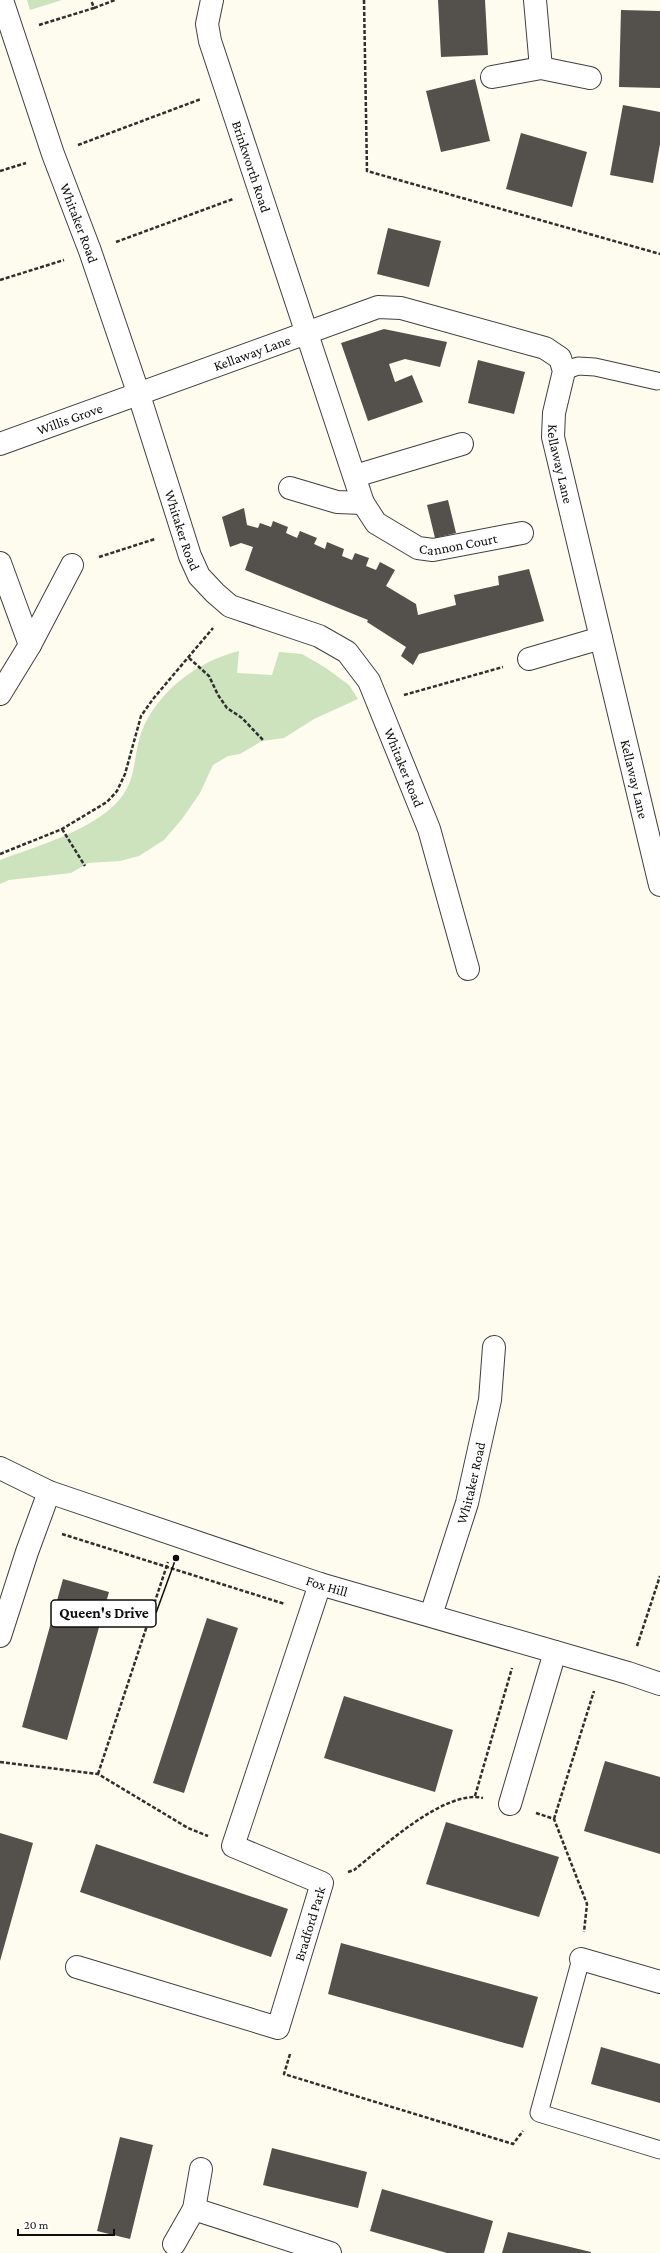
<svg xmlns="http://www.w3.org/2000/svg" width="660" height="2253" font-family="'Crimson Pro',serif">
<rect width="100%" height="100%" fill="#fdfcef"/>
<!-- green -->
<path fill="#cce3bd" d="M27 0H62L30 10Z
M239 651 237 673 272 675 279 652 302 654 326 668 349 685 358 699 314 719 284 738 262 741 240 754 228 756 213 765 200 793 182 819 164 840 139 856 120 861 88 863 71 873 9 880 0 884V860C37 846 99 829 123 795 135 778 134 759 139 740 151 696 196 661 239 651Z"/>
<!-- building -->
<path fill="#54504b" d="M438 0H485L488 55 441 57Z
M621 10 660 11V88L619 87Z
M475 79 490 141 441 152 426 91Z
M623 105 660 112V144L653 183 610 175Z
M521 133 587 152 572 207 506 189Z
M388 228 441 241 429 287 377 274Z
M384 329 447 342 440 367 405 359 389 364 395 382 412 375 423 402 368 421 341 343Z
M478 360 525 372 514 414 468 403Z
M448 500 456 533 435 538 427 505Z
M244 508 247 525 258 528 260 523 271 527 273 521 288 527 286 533 297 538 300 531 317 538 314 544 325 549 327 542 344 549 342 556 352 560 355 553 369 558 366 566 376 570 380 562 395 570 386 586 416 604 418 615 456 605 454 595 499 585 498 576 529 569 544 621 419 654 413 665 401 656 406 647 367 622 368 620 245 570 253 547 241 543 230 547 222 517Z
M63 1579 109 1592 67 1740 22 1727Z
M207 1618 238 1628 184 1793 153 1783Z
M344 1696 453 1730 435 1792 324 1758Z
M605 1761 660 1777V1854L584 1831Z
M446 1822 559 1857 539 1917 426 1884Z
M0 1833 33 1843 0 1961Z
M96 1844 288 1909 271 1957 80 1892Z
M341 1943 538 1997 523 2048 328 1994Z
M601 2047 660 2064V2103L591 2084Z
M120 2137 153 2145 130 2239 97 2231Z
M272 2148 367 2172 358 2208 263 2185Z
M382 2189 493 2221 484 2253H447L370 2231Z
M508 2232 591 2252V2253H502Z"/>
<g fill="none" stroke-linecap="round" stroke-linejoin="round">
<defs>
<path id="service" d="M564 371 578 366 595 367 657 381
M581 1959 539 2113 660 2150"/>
<g id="minor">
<path id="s1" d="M2 0 53 154 90 251 139 395 190 556 199 576 215 593 230 606 319 636 347 652 369 681 429 829 468 969"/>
<path id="s2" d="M212 0 207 24 210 41 363 503 376 523 418 548 433 550 522 533"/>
<path d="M535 0 541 68"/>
<path d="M492 77 541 68 590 78"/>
<path id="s3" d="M0 444 378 307 401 308 545 348 560 358 564 371 554 413 553 437 660 885"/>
<path d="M355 476 462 444"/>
<path d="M290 488 337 502 363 503"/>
<path d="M0 563 30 645"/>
<path d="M529 659 601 638"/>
<path d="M0 694 30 645 72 565"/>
<path id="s4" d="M0 1468 49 1492 320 1584 628 1673 660 1684"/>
<path id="s5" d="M431 1615 467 1503 490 1400 494 1347"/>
<path d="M0 1636 27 1552 49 1492"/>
<path d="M510 1804 555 1652"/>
<path d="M581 1959 660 1982"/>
<path id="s6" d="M77 1967 278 2028 322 1883 233 1846 320 1584"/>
<path d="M194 2209 330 2253"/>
<path d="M174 2244 194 2209 201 2169"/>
</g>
</defs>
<!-- service casing -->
<use href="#service" stroke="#404040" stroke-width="19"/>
<!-- minor casing -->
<use href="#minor" stroke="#404040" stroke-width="24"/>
<!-- path -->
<path stroke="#2f2f2f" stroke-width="2.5" stroke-dasharray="4 2" stroke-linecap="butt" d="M364 0 367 171 660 254
M94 8 115 0
M39 25 94 8 91 0
M78 145 201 99
M0 171 26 163
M116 242 233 199
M0 280 64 260
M99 557 155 539
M189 658 209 676 218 695 227 708 242 718 263 740
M404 695 503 667
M62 829 85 866
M0 854 62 829 107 802 117 791 125 774 141 716 153 699 213 628
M62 1534 285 1604
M637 1646 660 1576
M0 1762 98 1774 188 1828 208 1836
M98 1774 168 1562
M475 1796 512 1668
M536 1813 554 1819 587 1904 584 1932
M554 1819 594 1691
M348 1872 354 1870C383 1847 445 1789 483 1798
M290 2054 284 2074 513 2144 523 2131"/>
<!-- service -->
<use href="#service" stroke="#fff" stroke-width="17"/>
<!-- minor -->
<use href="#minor" stroke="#fff" stroke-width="22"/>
</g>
<g text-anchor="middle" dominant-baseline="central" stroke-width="4" stroke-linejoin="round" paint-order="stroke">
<!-- street labels -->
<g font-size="14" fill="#0d0d0d" stroke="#fff">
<text stroke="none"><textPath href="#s2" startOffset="174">Brinkworth Road</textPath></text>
<text stroke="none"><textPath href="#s1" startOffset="236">Whitaker Road</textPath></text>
<text stroke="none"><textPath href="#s3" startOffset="268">Kellaway Lane</textPath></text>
<text stroke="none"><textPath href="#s3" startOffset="74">Willis Grove</textPath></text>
<text stroke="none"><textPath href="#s3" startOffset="701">Kellaway Lane</textPath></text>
<text stroke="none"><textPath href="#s1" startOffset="560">Whitaker Road</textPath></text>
<text stroke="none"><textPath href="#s2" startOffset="642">Cannon Court</textPath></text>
<text stroke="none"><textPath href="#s1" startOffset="908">Whitaker Road</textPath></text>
<text stroke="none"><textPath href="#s3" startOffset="1025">Kellaway Lane</textPath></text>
<text stroke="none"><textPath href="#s5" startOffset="138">Whitaker Road</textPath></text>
<text stroke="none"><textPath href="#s4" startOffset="348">Fox Hill</textPath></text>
<text stroke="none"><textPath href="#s6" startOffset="319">Bradford Park</textPath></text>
</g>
</g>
<!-- callouts -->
<path fill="none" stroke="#0d0d0d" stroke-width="1.5" d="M176 1558L156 1613"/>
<circle fill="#0d0d0d" stroke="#fff" stroke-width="1.5" cx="176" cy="1558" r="4"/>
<rect fill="#fff" stroke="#0d0d0d" stroke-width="1.5" x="51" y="1600" width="105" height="27" rx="4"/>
<g font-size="15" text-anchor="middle" font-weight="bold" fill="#0d0d0d">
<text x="104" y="1618">Queen's Drive</text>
</g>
<!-- scale -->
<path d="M18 2229v6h96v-6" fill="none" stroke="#0d0d0d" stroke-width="2"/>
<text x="24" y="2229" font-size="12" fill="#0d0d0d" stroke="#ffffff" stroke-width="3" paint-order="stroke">20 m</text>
</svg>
